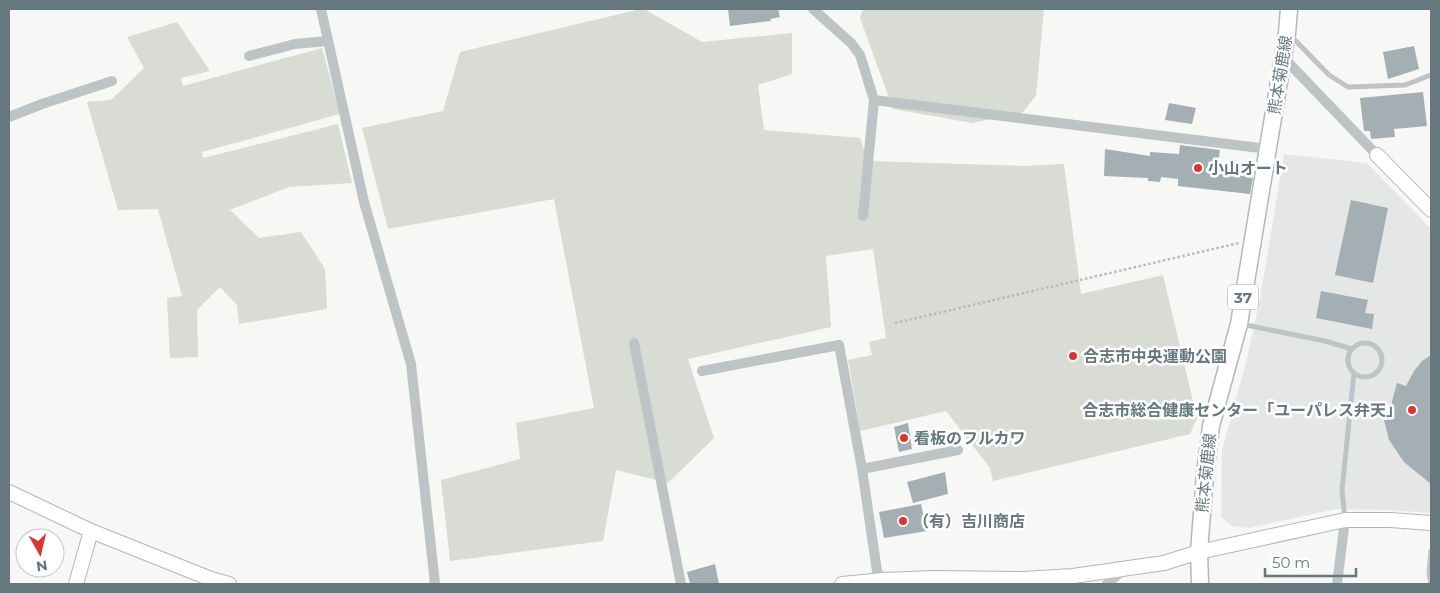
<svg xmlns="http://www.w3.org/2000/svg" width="1440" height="593" font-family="Montserrat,'Noto Sans JP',sans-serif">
<rect width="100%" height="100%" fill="#f7f7f5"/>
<!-- built -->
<path fill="#e5e7e6" d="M1284 154 1367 163 1431 229V513L1388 510 1336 509 1249 528 1232 526 1221 517 1222 450 1246 363 1260 299Z"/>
<!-- green -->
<path fill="#d8dcd4" d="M641 9H644L702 42 792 33V74L758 85 764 130 860 138 868 161 1024 166 1064 164 1081 294 1163 275 1197 418 1190 434 993 481 990 468 946 411 860 431 848 360 872 355 869 342 886 338 873 249 826 256 831 327 688 359 714 438 668 483 616 470 603 541 450 561 441 480 520 459 516 423 594 408 554 199 388 229 362 128 443 111 460 52Z
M863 9H1044L1036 96 1022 113 972 123 893 109 860 18Z
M177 22 210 71 181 78 183 86 322 48 340 114 202 152 203 158 338 124 352 183 289 187 230 210 259 238 301 232 325 269 327 309 239 324 237 305 220 287 197 310 198 357 170 358 167 298 182 296 158 209 118 210 87 102 111 100 144 68 127 37Z"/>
<!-- building -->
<path fill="#a3afb2" d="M728 9H778L780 17 770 19 771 21 730 26Z
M1414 46 1419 69 1388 79 1383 52Z
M1423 92 1427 126 1394 129 1395 137 1371 139 1370 131H1364L1360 98Z
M1169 103 1196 108 1192 124 1165 120Z
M1180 145 1220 150 1217 170 1246 173V177L1253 178 1250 194 1178 186V179L1161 177 1160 182 1148 181V178L1104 176 1105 149 1150 156V152L1179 154Z
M1351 200 1388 208 1373 283 1335 275Z
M1321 291 1368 300 1365 313 1374 314 1372 329 1316 318Z
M1431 355V484L1404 462 1389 440 1384 420 1393 419 1392 401 1397 383 1406 386 1414 371 1422 361Z
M908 423 912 449 899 452 894 427Z
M945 472 948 494 913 503 907 482Z
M921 504 927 531 884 538 879 512Z
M715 564 719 584H690L687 572Z"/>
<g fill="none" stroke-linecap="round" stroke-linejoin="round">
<defs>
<path id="secondary" d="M1377 155 1431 210
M9 492 91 531 211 579 229 584
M76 584 91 531
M842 584 883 580 934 578 1023 579 1073 576 1164 563 1199 552 1345 520H1390L1431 523"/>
<path id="primary" d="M1200 584 1199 552 1205 474 1211 426 1239 324 1287 33 1289 9"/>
</defs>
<!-- secondary casing -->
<use href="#secondary" stroke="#afb7b9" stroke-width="16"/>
<!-- primary casing -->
<use href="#primary" stroke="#b2b8bb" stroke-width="19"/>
<!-- path -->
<path stroke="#b7bbbd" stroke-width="2.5" stroke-dasharray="2.5 2.5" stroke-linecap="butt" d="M895 323 1239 243"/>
<!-- lane -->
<path stroke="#bec4c6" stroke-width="5" d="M1291 36 1329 75 1348 87 1405 85 1431 75
M1241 324 1325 341 1352 349
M1348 360a17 17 0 1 1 34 0a17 17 0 1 1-34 0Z
M1345 520 1342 490 1354 373
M1431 584 1429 573 1431 551"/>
<!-- street -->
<path stroke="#bec4c6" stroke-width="10" d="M321 9 364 202 411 364 435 584
M813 9 851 43 860 55 874 100 1268 149
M249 56 295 44 328 41
M1282 56 1377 155
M9 117 42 104 112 81
M863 216 874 100
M634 343 681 584
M702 371 839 345 862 469 877 571 883 580 884 584
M862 469 958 450
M1107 584 1124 569
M1337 584 1345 520"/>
<!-- secondary -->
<use href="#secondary" stroke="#fff" stroke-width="14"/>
<!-- primary -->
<use href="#primary" stroke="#fff" stroke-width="16"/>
</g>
<!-- markers -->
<g fill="#dc3430" stroke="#fff" stroke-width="2">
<circle cx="1198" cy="168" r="5"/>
<circle cx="1073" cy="356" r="5"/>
<circle cx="1412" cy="410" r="5"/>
<circle cx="904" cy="438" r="5"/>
<circle cx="903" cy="521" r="5"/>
</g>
<g text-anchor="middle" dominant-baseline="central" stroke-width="5" stroke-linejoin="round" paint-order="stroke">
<!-- shield labels -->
<rect fill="#fff" stroke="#92a0a5" stroke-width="1" x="1228" y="284.5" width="30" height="25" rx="4"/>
<g font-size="15" font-weight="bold" fill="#64787e">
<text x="1243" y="297">37</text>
</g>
<!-- street labels -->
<g font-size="16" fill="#64787e" stroke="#fff">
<text transform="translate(1280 75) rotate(-81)">熊本菊鹿線</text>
<text transform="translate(1206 473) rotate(-84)">熊本菊鹿線</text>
</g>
<!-- poi labels -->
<g font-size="16" font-weight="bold" fill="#64787e" stroke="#fff" text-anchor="start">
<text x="1208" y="168">小山オート</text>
<text x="1083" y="356">合志市中央運動公園</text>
<text x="1402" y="410" text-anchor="end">合志市総合健康センター「ユーパレス弁天」</text>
<text x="914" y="438">看板のフルカワ</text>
<text x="913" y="521">（有）吉川商店</text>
</g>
</g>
<!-- border -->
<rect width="1440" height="593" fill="none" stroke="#64787e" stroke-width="20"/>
<!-- north arrow -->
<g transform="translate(40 553) rotate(172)"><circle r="24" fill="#ffffff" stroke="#c1c9cb"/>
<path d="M0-4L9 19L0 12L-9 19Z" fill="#dc3430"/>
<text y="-8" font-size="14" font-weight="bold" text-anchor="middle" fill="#64787e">N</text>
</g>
<!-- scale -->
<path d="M1265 568v8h91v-8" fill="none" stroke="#64787e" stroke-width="2.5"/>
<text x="1272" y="568" font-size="15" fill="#64787e" stroke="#ffffff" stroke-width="4" paint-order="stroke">50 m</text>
</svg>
